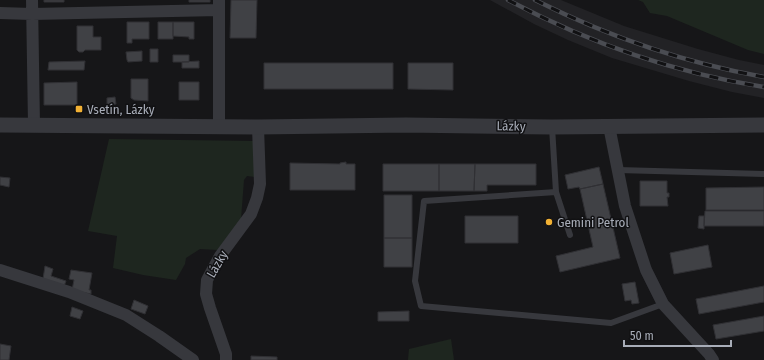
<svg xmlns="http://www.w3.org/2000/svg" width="764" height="360" font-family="'Fira Sans Condensed',sans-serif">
<rect width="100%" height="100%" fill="#161618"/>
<!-- built -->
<path fill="#222225" d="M490 0H561L624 26 698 49 739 60 764 65V98L732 92 689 81 612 58 568 40 534 24Z"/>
<!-- green -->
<path fill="#1e261f" d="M638 0H764V54L748 50 667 16 650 13 643 2Z
M109 139 253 141 255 177 247 176 244 180 241 219 218 250 200 249 186 258 185 264 176 280 143 275 113 268 117 236 88 231Z
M451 339 454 360H408L409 349Z"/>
<!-- building -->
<path fill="#404145" stroke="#303034" d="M44 0H64V2H44Z
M189 0H210V2H189Z
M231 0H257L256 38H230Z
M127 22H149V39H132V43H127Z
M158 22H173V39H158Z
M173 22H194V39H189V37L173 36Z
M77 26H93V37H101V50H85L83 52H79L77 50Z
M150 49H158V62H150Z
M142 51V61L128 62 127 60 126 52Z
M173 55H189V62H173Z
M85 61 84 70H48L49 62Z
M199 61V68H182V62Z
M264 63H393V89H264Z
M408 63H453V90L408 89Z
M131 79H148V101L134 100 131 98Z
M77 82V105H44V83Z
M179 82H199V100H179Z
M115 97 116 104 107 105V98Z
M346 162V164H355V190H290V163L340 164V163Z
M383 164H439V191H383Z
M439 164H475L474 191H439Z
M475 164H536V185H487V191H474Z
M599 167 603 184 580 189 579 187 568 189 565 175Z
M0 177 10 178 9 187 0 185Z
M640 181H667V193H669V197H667L668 206H640Z
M603 184 620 258 560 272 556 256 593 247 580 189Z
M764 187V210H706V188Z
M384 195H412V238H384Z
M705 211H764V226H704Z
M465 216H518V243H465Z
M699 216H704V229L698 228Z
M384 238H412V267H384Z
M708 245 712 267 674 274 670 253Z
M45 266 53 269 51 276 66 281 64 286 43 279Z
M71 270 92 273 89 290H91V294L72 290 74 280 69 279Z
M635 282 639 303 632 304 631 300 625 301 622 284Z
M764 286V302L699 314 696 299Z
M134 300 148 306 145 314 131 309Z
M72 307 83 311 80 319 70 316Z
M409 311V321H378V312Z
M764 316V331L716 339 713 325Z
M0 344 11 346 9 360H0Z
M251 356 277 357V360H251Z"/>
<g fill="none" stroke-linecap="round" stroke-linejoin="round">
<!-- service -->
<path stroke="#37383d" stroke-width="6" d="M552 127 556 192 570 235
M618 170 764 174
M556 192 424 201 415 281 421 306 611 323 663 304"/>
<!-- minor -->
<path stroke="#37383d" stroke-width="12" d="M32 0 34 125
M219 0V126
M0 13 32 14 219 10
M609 126 625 206 646 270 663 304 709 354 713 360
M0 270 69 292 126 315 159 336 193 360
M226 360V354L210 308 206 294 207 280 220 256 251 214 257 198 260 184 258 127"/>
<!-- tertiary -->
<path stroke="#37383d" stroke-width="15" d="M0 125 258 127 406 125 552 127 764 125"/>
<defs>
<path id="rail" d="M508 0C587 42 675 73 764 87
M535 0C607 36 685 63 764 77"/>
</defs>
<!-- rail casing -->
<use href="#rail" stroke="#4a4c52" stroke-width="4.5"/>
<!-- rail -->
<use href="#rail" stroke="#111113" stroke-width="3" stroke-dasharray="9" stroke-linecap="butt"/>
</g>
<!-- markers -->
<g fill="#f2b134" stroke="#111113" stroke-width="1.5">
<rect x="75" y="105" width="8" height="8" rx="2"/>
<circle cx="549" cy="222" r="4"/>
</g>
<g text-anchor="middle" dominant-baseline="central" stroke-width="3" stroke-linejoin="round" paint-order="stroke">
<!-- poi labels -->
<g font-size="13" fill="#a8adb8" stroke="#111113" text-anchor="start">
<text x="87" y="109">Vsetín, Lázky</text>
<text x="557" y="222">Gemini Petrol</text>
</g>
<!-- street labels -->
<g font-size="13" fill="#a8adb8" stroke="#111113">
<text transform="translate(511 126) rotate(1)">Lázky</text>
<text transform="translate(217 264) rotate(-60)">Lázky</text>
</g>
</g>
<!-- scale -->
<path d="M624 340v6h107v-6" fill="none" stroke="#a8adb8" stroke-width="2"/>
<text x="630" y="340" font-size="12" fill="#a8adb8" stroke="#111113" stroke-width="3" paint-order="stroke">50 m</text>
</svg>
